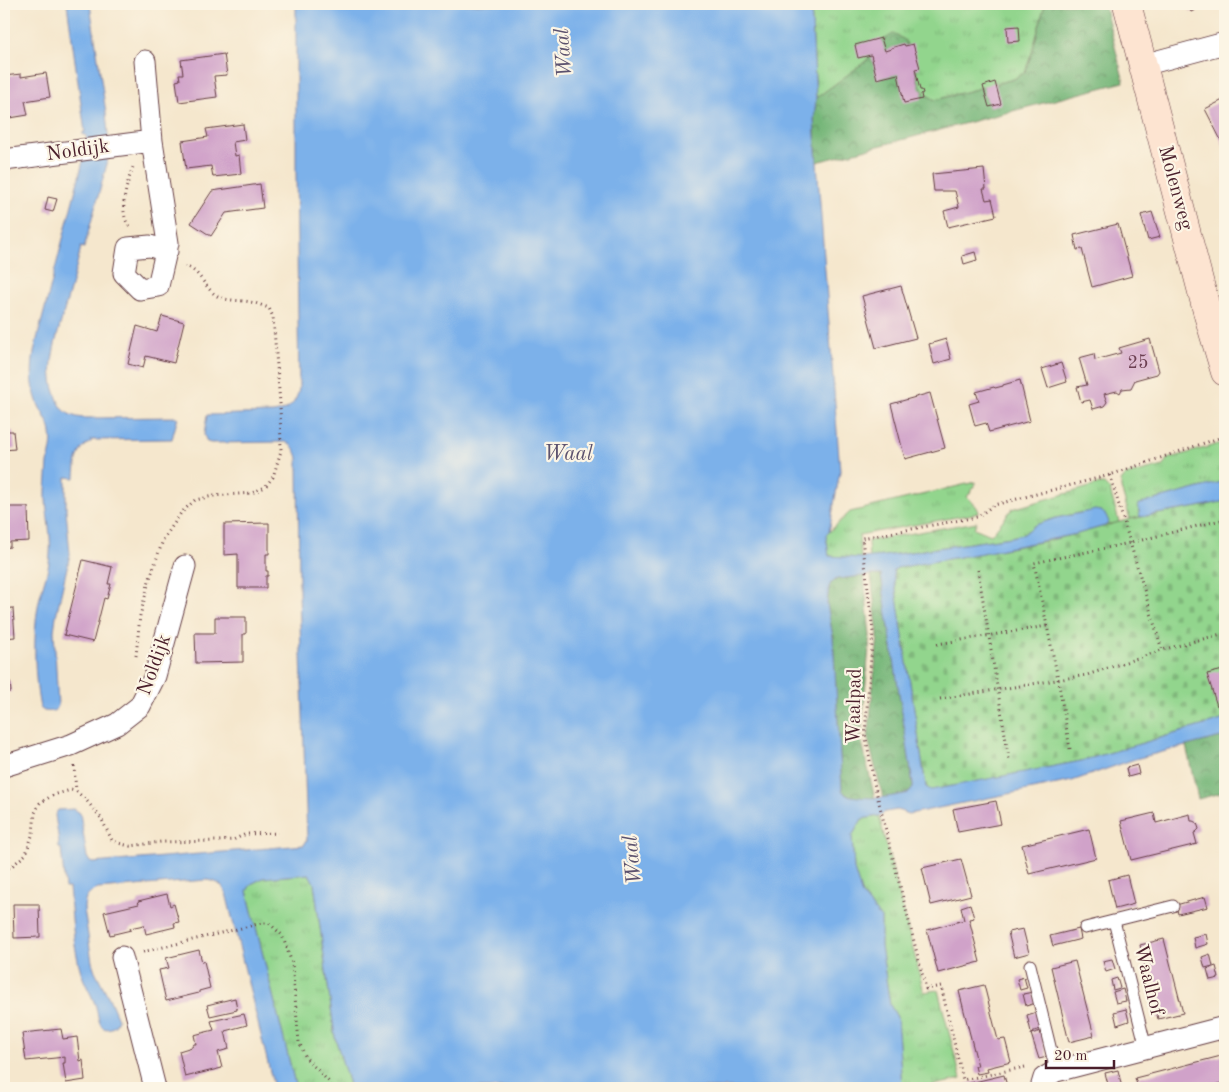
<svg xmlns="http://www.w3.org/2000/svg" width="1229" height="1092" font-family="'Old Standard TT',serif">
<defs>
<pattern id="grass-tufts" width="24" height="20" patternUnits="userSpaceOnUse" patternTransform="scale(1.25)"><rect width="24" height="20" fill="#92d58d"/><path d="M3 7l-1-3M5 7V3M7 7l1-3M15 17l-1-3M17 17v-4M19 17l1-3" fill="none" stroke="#7fb67a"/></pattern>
<pattern id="forest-crowns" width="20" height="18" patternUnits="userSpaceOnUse" patternTransform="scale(1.25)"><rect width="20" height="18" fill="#75b678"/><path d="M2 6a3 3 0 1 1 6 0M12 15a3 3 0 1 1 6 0" fill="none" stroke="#629363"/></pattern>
<pattern id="cemetery-stones" width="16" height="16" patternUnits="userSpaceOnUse" patternTransform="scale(1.25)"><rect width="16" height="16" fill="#92d58d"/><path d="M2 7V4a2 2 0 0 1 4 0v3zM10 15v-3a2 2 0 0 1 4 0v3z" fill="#7fb67a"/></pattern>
</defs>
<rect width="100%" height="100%" fill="#fcf5e5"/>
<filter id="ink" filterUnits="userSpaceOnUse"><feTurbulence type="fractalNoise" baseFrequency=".02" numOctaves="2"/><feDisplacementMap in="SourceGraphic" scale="10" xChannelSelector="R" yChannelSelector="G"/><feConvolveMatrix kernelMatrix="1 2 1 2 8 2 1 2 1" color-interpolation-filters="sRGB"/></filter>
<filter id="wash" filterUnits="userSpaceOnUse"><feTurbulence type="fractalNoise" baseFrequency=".0096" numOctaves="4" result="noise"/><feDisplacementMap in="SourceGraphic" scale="20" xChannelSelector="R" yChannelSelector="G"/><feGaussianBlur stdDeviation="1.12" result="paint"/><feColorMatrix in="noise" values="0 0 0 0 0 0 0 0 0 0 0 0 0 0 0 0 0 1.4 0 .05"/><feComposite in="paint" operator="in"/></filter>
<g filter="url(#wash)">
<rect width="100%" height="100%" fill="#f5e7cd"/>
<!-- grass -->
<path fill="url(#grass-tufts)" stroke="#6e7a5c" d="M811 4H1045L1032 53 1025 72 1014 79 935 100 924 93 918 80 913 60 882 41 866 61 838 82 816 98Z
M1225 442V481L1140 504 1138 508 1140 517 1130 519 1121 488V481L1125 476 1163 466 1167 459Z
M975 482V486L967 497C972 502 978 506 979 513L859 535 861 558 829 556 826 535 850 512Z
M1100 484H1104L1110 490 1119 522 1105 526 1108 521 1079 513 1056 518 1035 525 1024 534 1011 537 869 558 868 541 977 522 974 528 991 535 1012 509Z
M879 816 924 992 938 990 961 1079 922 1088H902L897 1017 890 1005 881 946V918L862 895 854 869 852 836 862 819Z
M309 874 314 883 335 1037 350 1088H296L247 891 251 884 263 878Z"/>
<!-- forest -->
<path fill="url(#forest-crowns)" stroke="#606a52" d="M1045 4H1104L1124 82 817 162 814 120 816 98 838 82 866 61 882 41 893 34 905 40 913 60 918 80 924 93 935 100 1014 79 1025 72 1032 53Z
M871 575H881L913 784V788L909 793 883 798 868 739 878 635Z
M864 576 870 636 861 738 875 799 860 798 846 795 842 790 833 637 827 604 829 587 831 583 837 579Z
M1225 736V792L1198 799 1186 746Z"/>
<!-- cemetery -->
<path fill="url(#cemetery-stones)" stroke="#6e7a5c" d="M1225 501V719L1081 761 931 791 926 787 893 572 896 568 988 552 1046 541 1077 534 1130 519 1198 507Z"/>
<!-- water -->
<path fill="#7cb1ea" stroke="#63688a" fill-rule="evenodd" d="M67 4H90L106 113 109 144 107 164 101 186 84 248 81 247C76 269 70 290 64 311 57 338 45 368 56 395 61 410 67 416 83 418L178 417 172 439 91 440V442C76 450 76 463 75 478L66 477V510L70 554 68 563 56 616 54 631 58 706C55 712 51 712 44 711L40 708C34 679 33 634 38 606 41 588 49 572 50 554 52 533 45 511 46 490 47 481 47 472 48 463 50 453 53 444 51 433 50 423 43 415 39 406 30 385 31 364 36 343L87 146 86 135H83V132H85Z
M296 4H811L816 98 814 120 815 136 840 471 829 532 826 535 829 556 861 558 884 556 1011 537 1024 534 1035 525 1056 518 1095 510 1101 511 1106 515 1109 522 1105 526 1077 534 988 552 897 568 893 571 926 787 931 790 1081 761 1225 719V736L1135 759 1072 781 909 814 897 810 885 812 879 816 862 819 852 836 854 869 862 895 881 918V946L890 1005 897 1017 902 1088H350L335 1037 314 883 309 874 263 878 251 884 247 891 296 1088H274L226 893C222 885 217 881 207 880L98 889C89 892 84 898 84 909L92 962 95 971 109 998 118 1019 115 1026C97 1037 99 1013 95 1004 91 993 84 983 81 972 73 946 72 914 69 888H65L61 848H59L58 844 59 843 55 815 58 810 74 809 80 813 87 857 90 862 93 863 304 845 307 840 299 591 298 458C296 450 293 446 286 442L211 443 207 442 204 435 207 415 273 413C288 411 296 404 299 389L296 173ZM871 575H881L913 784V788L909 793C884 798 872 800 846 795L842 790 833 637 827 604 829 587 831 583 837 579Z
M1225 481V501L1198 507 1140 517 1138 505 1140 504Z"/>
<g id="blocks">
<!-- building -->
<path fill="#d0a2c9" d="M1187 4H1207L1191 12Z
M1019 26 1020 41 1008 42 1007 27Z
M881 38 885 51 891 49V48L904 44 905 46 913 44 920 68 915 69 920 90H922L923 93 921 94 922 99 904 103 898 74 877 79 871 55 858 58 855 45Z
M224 54 227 75 214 76 217 97 179 102 176 81 180 80 179 74H183L181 60Z
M46 73 50 97 25 101 28 115 4 119V76L21 74V77Z
M995 82 1001 104 989 107 983 86Z
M1225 99V148L1205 109Z
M243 124 245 140 233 142 235 156 239 155 241 174 213 177 211 166 186 169 182 141 208 137 206 129Z
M984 169 986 189H983L986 200 992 199 996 216 948 227 944 211 959 207 955 191H934L932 174Z
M260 184 263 208 226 213 211 236 191 223 212 191Z
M48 197 57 199 53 212 45 210Z
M1152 212 1160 237 1148 240 1141 215Z
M1118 224 1132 276 1092 287 1082 249 1077 250 1074 235Z
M975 252 977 260 964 264 962 256Z
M901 286 916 338 876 348 862 296Z
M162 316 184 322 174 363 146 356 143 368 128 364 137 326 157 332Z
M946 339 951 359 934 364 929 344Z
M1150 339 1159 371 1157 374 1135 380 1131 388 1122 389 1120 393 1117 391 1104 394 1107 402 1104 406 1093 409 1090 400 1081 402 1077 387 1087 385 1079 358 1094 354 1095 360 1121 353 1119 348Z
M1061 363 1067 382 1048 388 1042 369Z
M1020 380 1030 421 989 432 986 423 975 426 969 404 979 401 976 392 994 387 995 388 1003 386V385Z
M930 393 945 448 905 459 891 404Z
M4 431H13L15 449 4 450Z
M4 507H28L29 541 10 542V547L4 548Z
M269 523V554H266V571H268V576H266V588H238V554L224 555V524Z
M83 560 112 567 108 584H111L107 599 104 598 93 642 64 635Z
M13 608 15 637 4 638V609Z
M215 617H246V634H243V662L196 663 195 633H215Z
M1225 666V704L1217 706 1207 674 1223 670 1222 667Z
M4 681H10L11 692H4Z
M1137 765 1139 774 1128 777 1126 768Z
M996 801 1001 824 958 832 953 809Z
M1154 813 1156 823 1190 814 1191 821H1193L1197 823 1199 829 1196 832 1194 833 1197 844 1131 860 1121 821Z
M1089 829 1096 858 1029 874 1022 845Z
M961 859 971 895 931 905 922 868Z
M1127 875 1134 904 1115 909 1108 880Z
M167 894 170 906 174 904 179 922 174 923 175 927 146 934 144 925 130 928 131 930 110 935 104 912 139 904 138 901Z
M1205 897 1208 907 1178 914 1176 905Z
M13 904H39L40 937 14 938Z
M970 904 974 918 969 919 980 962 938 973 927 930 964 920 961 907Z
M1023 929 1029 953 1014 957 1008 932Z
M1079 929 1081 939 1053 946 1050 936Z
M1206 934 1208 944 1195 948 1193 937Z
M1164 939 1183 1013 1158 1019 1140 945Z
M199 950 202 962 204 961 210 988 199 991V993L166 1001 159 970 169 968 166 958Z
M1210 954 1213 966 1205 968 1202 957Z
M1112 959 1115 969 1106 972 1103 961Z
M1075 961 1094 1036 1069 1042 1051 967Z
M1216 966 1219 978 1210 980 1207 969Z
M1024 977 1027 988 1020 990 1017 979Z
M1117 978 1120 988 1113 990 1111 980Z
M984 985 998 1040 1005 1039 1011 1062 987 1068 988 1072 977 1074 975 1066H978L959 991Z
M1123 989 1126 1001 1116 1003 1113 992Z
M1033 992 1036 1003 1026 1006 1023 994Z
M235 998 237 1010 210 1016 207 1005Z
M1126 1009 1129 1021 1117 1025 1114 1012Z
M1037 1012 1041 1029 1031 1032 1027 1015Z
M244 1014 247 1025 225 1031 229 1049 218 1052 222 1068 185 1077 179 1051 192 1047 194 1044H196L194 1035 214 1030 211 1021Z
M61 1029 63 1039 77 1037 80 1061 83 1060 85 1080 66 1083 63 1063H65V1057L26 1061 22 1033Z
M1041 1031 1047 1057 1039 1059 1031 1034Z
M1225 1055V1082L1203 1088H1138L1135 1078Z
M1118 1070 1122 1088H1109L1105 1073Z
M1004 1075 1007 1086 998 1088H949Z"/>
</g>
</g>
<g filter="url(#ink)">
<use href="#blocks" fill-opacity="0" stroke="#643d43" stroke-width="1"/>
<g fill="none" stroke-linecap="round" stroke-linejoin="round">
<defs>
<path id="lane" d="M1114 921 1146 1048
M1085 928 1173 906
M1030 965 1056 1071"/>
<path id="street" d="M145 61 152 141 168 243 158 286 140 289 124 273 128 248 150 246 167 251
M1143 65 1225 43
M4 160 152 141
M4 766 71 745 117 724 140 706 155 676 185 566
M122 957 155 1088
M1041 1088 1044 1078 1056 1071 1225 1027"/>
<path id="secondary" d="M1127 4 1208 315 1225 372"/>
</defs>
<!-- lane casing -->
<use href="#lane" stroke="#643d43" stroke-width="13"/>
<!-- street casing -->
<use href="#street" stroke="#643d43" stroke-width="23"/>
<!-- secondary casing -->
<use href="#secondary" stroke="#643d43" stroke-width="29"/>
<!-- path -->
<path stroke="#643d43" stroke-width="3" stroke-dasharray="1 4" stroke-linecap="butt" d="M129 226C118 211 127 183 133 167
M1110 475 1162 650 1225 633
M978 570 1009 759
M937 644 1047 626
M136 656 140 616 149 581 163 540 181 513 195 500 213 496 252 493 265 487 273 477 281 451 280 403 273 317 269 308C263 306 257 303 250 302 242 300 226 301 219 297 205 290 201 271 185 266
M940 699 1087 675 1162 650
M1070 749 1058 679 1034 563 1130 543 1225 519
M74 766 76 791
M4 870 12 866 26 854 33 833 35 813 40 803 53 795 71 790 76 791 87 801 101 818 112 840 118 843 130 846 161 842 218 841 233 840 246 834 278 833
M143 952 262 923H269L282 935 292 963 299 1042 306 1058 329 1082 331 1088
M1025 1067 963 1080 941 986 926 989 874 783 865 733 873 632 862 538 977 517 994 505 1110 475 1225 436"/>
<!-- lane -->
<use href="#lane" stroke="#fff" stroke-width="11"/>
<!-- street -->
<use href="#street" stroke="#fff" stroke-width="21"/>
<!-- secondary -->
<use href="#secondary" stroke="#fde4d1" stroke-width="28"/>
</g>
</g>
<g text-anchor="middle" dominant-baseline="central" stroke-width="4.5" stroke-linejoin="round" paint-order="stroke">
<!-- number labels -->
<g font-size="18" fill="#6c4052">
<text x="1138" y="363">25</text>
</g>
<!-- street labels -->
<g font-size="20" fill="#4a1f2b" stroke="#fcf5e5">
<text transform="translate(78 151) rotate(-8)">Noldijk</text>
<text transform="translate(1175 188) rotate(75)">Molenweg</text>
<text transform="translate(155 665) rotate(-70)">Noldijk</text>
<text transform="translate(855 706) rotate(-89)">Waalpad</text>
<text transform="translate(1148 980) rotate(76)">Waalhof</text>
</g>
<!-- water labels -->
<g font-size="21" font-style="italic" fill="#5c526e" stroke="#fcf5e5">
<text transform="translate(564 53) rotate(-94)">Waal</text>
<text x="568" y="454">Waal</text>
<text transform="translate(633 860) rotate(-95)">Waal</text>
</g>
</g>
<!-- margin -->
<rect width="1229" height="1092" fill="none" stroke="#fcf5e5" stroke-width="20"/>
<!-- scale -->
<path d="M1046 1060v8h68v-8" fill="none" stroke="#4a1f2b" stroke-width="2.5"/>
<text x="1054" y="1060" font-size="15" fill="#4a1f2b" stroke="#fcf5e5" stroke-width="4" paint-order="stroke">20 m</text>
</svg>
